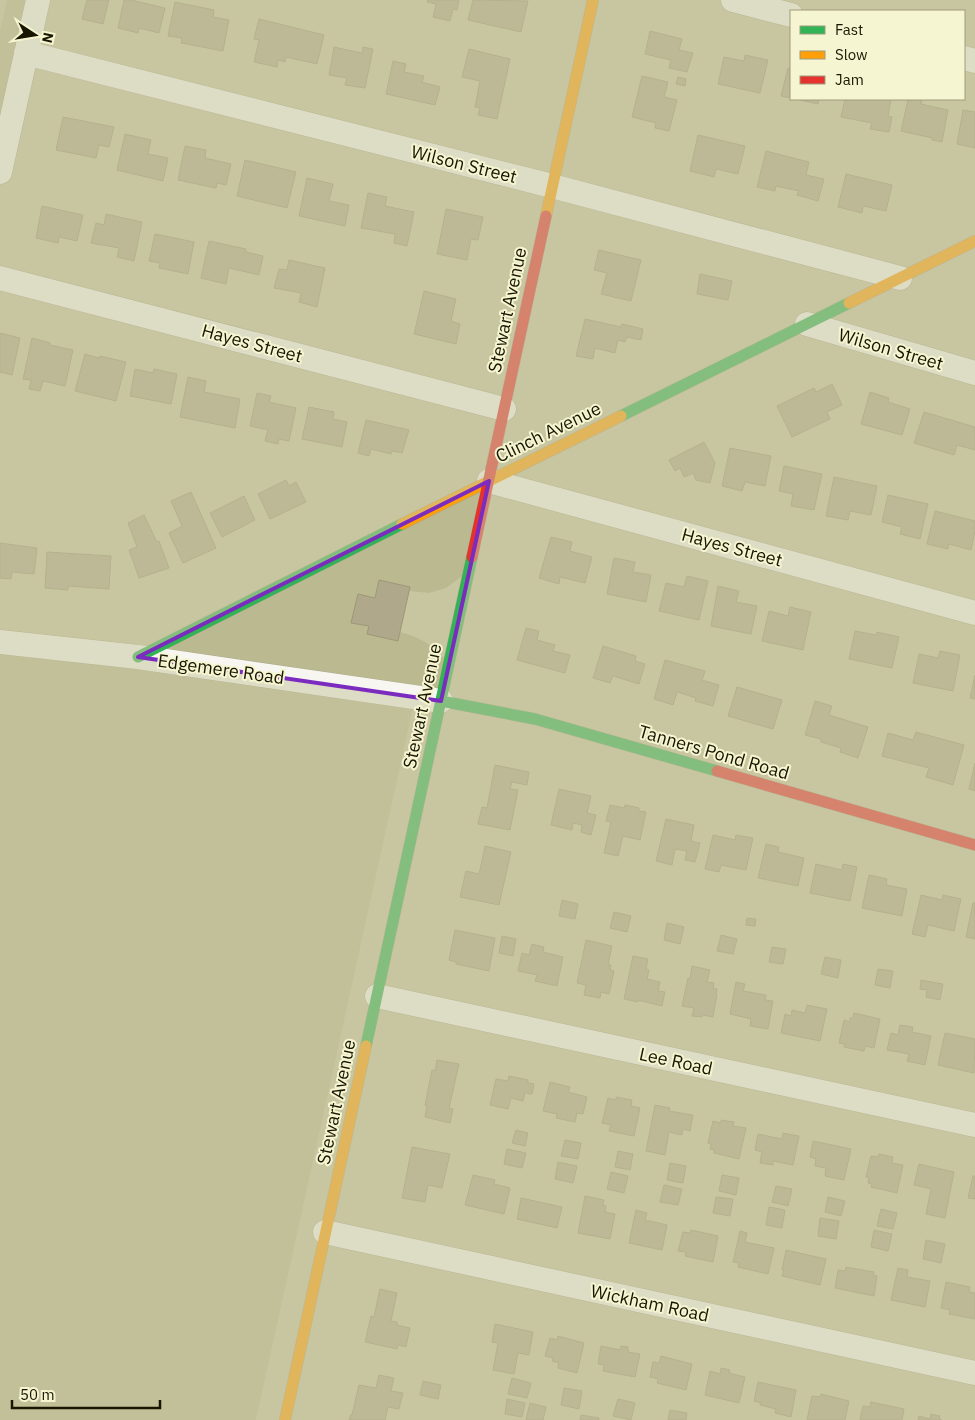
<svg xmlns="http://www.w3.org/2000/svg" width="975" height="1420" font-family="'IBM Plex Sans',sans-serif">
<rect width="100%" height="100%" fill="#c8c6a0"/>
<!-- green -->
<path fill="#bbb990" d="M7 0H35L0 164V31Z
M480 491 462 576 446 588 429 593 409 591 410 587 379 580 375 598 352 622 369 626 367 634 397 641 400 632C421 638 428 642 444 658L436 695 416 694 256 1420H0V646L138 659Z"/>
<!-- building -->
<path fill="#afa88b" stroke="#9d9779" d="M87 0H109L103 24 82 19Z
M124 0H131L165 8 159 33 139 28 138 33 118 28Z
M428 0H459L457 10 453 9 450 21 433 17 436 4 427 2Z
M473 0 528 1 521 32 468 20Z
M175 2 214 10 213 17 229 20 223 51 181 43 182 38 168 36Z
M259 19 324 35 317 64 286 57 285 62 278 60 277 67 254 62 259 40 254 39Z
M650 31 682 39 679 50 693 53 687 72 669 68 671 60 645 54Z
M334 47 362 53 363 47 373 49 365 88 345 85 347 78 329 75Z
M469 49 510 59 497 119 478 115 480 108 475 107 480 81 462 77Z
M745 55 768 60 760 93 718 84 724 57 744 61Z
M393 61 406 64 404 72 424 76 422 82 440 87 435 105 386 94Z
M788 68 791 69V98L781 96Z
M642 76 668 82 664 97 677 100 669 131 655 128 656 123 632 117Z
M678 77 686 79 685 86 676 84Z
M795 99H819L818 104Z
M845 99H891L888 116 892 117 889 132 870 129 872 123 841 117Z
M908 99H922L921 104 948 110 942 142 932 140V138L901 131Z
M963 110 975 112V148L957 144Z
M63 117 114 127 109 147 99 145 96 158 56 150Z
M125 134 151 140 148 154 168 158 163 181 117 170Z
M698 135 745 146 738 174 716 169 714 177 690 171Z
M185 146 206 150 205 158 231 164 226 185 217 183 216 188 178 180Z
M766 151 809 162 806 175 824 179 818 201 797 195 799 191 776 186 775 191 757 187Z
M245 160 296 172 287 208 237 196Z
M846 174 892 185 886 211 863 206 862 213 838 207Z
M307 178 333 184 329 201 349 205 345 226 299 216Z
M368 193 387 197 385 206 414 212 407 246 394 243 395 234 361 228Z
M42 206 83 215 77 241 59 237 58 243 36 238Z
M446 209 483 217 478 240 471 239 467 260 437 254Z
M106 214 142 222 134 261 117 257 119 248 91 243 96 223 104 225Z
M155 234 194 242 188 274 159 268 160 263 149 261Z
M209 241 246 249V252L263 256 259 275 229 268 226 284 201 278Z
M599 250 641 260 631 301 601 294 607 273 594 270Z
M289 260 325 268 317 307 299 302 301 293 274 288 279 269 287 270Z
M700 274 732 281 728 300 697 294Z
M424 291 456 299 451 321 460 324 456 344 414 334Z
M585 319 621 327 622 324 643 329 641 340 627 337 625 342 618 340 615 353 595 348 593 359 576 356Z
M0 333 20 338 12 375 0 372Z
M32 338 50 343V345L73 350 65 386 43 381 40 391 29 389 31 380 23 379Z
M85 354 99 358 100 356 126 362 116 401 75 391Z
M135 369 153 373 154 369 177 374 171 404 130 396Z
M188 377 206 381 204 392 240 399 235 428 180 417Z
M832 384 842 405 827 412 830 419 792 437 777 406 814 388 816 392Z
M870 392 889 398 888 402 910 409 902 435 861 424Z
M257 393 271 396 269 402 296 408 289 441 279 439 278 444 265 441 268 430 250 426Z
M309 407 334 412 333 419 347 422 342 447 302 439Z
M924 412 975 427V450L957 445 954 455 914 443Z
M366 420 409 430 402 453 392 451 391 454 371 449 369 456 358 453Z
M704 442 715 463 710 483 696 480 693 473 684 477 680 468 675 471 669 460Z
M730 448 771 456 765 486 745 482 742 491 722 486Z
M784 466 822 474 814 510 791 506 793 494 779 491Z
M834 477 877 486 871 515 850 511 848 520 826 516Z
M286 480 289 486 296 482 306 502 270 519 258 494Z
M191 492 216 548 183 563 169 533 182 526 171 501Z
M888 495 928 504 920 539 900 534 902 527 882 522Z
M244 496 255 520 222 537 210 513Z
M935 511 975 521V531L971 550 949 544 948 549 927 544Z
M144 515 157 542 159 541 169 568 139 578 129 550 137 547 128 523Z
M551 537 572 542 570 551 592 557 585 583 560 577 559 584 539 578Z
M0 543 37 548 34 574 12 572 11 579 0 578Z
M47 552 111 556 109 589 68 586V590L45 588Z
M614 558 635 562 633 572 651 575 646 602 607 594Z
M687 576 708 581 699 620 659 611 666 583 684 587Z
M379 580 410 587 398 641 367 634 369 626 351 623 358 594 375 598Z
M718 586 739 591 736 602 757 606 751 634 711 626Z
M790 607 811 612 803 650 762 641 769 611 788 616Z
M526 628 539 631 537 640 555 645 553 651 570 655 565 673 517 660Z
M855 631 876 635 877 632 899 637 892 668 849 659Z
M603 646 636 656 635 661 645 664 639 684 613 676 610 683 593 678Z
M940 651 960 655 953 691 913 683 919 654 938 658Z
M665 660 705 671 702 680 719 685 713 706 695 701 696 698 677 692 673 705 654 699Z
M975 675V699L970 698Z
M737 687 782 700 773 729 728 716Z
M815 701 832 706 829 715 868 727 858 758 840 752 841 748 821 742V739L805 735Z
M916 732 964 745 953 785 926 777 929 768 882 756 888 733 913 740Z
M975 763V791L969 789Z
M495 765 529 772 527 785 512 782 510 789 518 790 510 830 478 824 482 807 487 808Z
M559 789 591 796 587 813 596 815 591 835 581 832 582 825 573 823 572 830 551 825Z
M610 805 624 808 625 805 639 808V811L646 812 640 840 623 836 618 856 604 853 611 822 606 821Z
M666 819 694 825 691 841 700 843 695 862 685 860 687 851 675 849 672 865 656 861Z
M713 835 735 840 736 835 753 838 746 870 721 865 719 872 705 869Z
M766 844 779 847 778 852 804 858 798 886 758 878Z
M485 846 511 852 499 905 460 897 466 871 479 874Z
M816 864 842 870 843 864 857 867 850 901 810 893Z
M869 875 887 879 886 885 907 889 902 916 862 908Z
M921 895 942 900 943 895 961 899 954 931 928 925 925 937 912 934Z
M562 900 578 904 575 919 559 916Z
M973 903H975V939L966 937Z
M614 912 631 916 627 932 610 928Z
M747 918 756 919 755 926 746 925Z
M667 923 684 927 680 944 664 940Z
M455 930 495 938 489 971 456 964V962L449 960Z
M721 935 737 939 733 954 717 951Z
M502 936 516 939 513 956 499 953Z
M586 940 612 946 608 965H611L610 970 614 971 609 994 601 992 600 998 584 995 586 985 577 983Z
M532 944 544 947 543 952 563 957 557 986 535 981 537 975 518 971 522 953 529 955Z
M772 947 786 949 783 964 769 962Z
M633 956 648 959 646 969 649 970 647 979 660 982 658 991 665 992 662 1006 638 1000V1002L624 999Z
M825 957 841 960 838 978 821 974Z
M692 966 710 970 707 982 714 983 713 988 717 989 716 994H717L713 1017 703 1015 702 1017 692 1016 694 1008 682 1006 688 978 690 979Z
M878 969 893 971 890 988 875 985Z
M921 980 943 984 940 1000 926 997 927 990 920 989Z
M736 982 745 984 743 991 766 995 765 1000 773 1001 768 1029 750 1026 751 1019 730 1014Z
M807 1005 827 1009 820 1041 781 1033 785 1014 791 1016 792 1010 805 1013Z
M854 1013 880 1019 874 1048 865 1046 864 1051 844 1047 845 1044 839 1043 844 1020 850 1022V1018H853Z
M900 1025 913 1027 912 1032 931 1036 925 1065 907 1061 909 1054 887 1050 891 1033 898 1035Z
M945 1033 975 1039 974 1073 938 1065Z
M437 1060 459 1064 449 1108 453 1109 450 1123 425 1117 427 1106 425 1105 432 1070 435 1071Z
M509 1076 528 1080V1083L534 1084 532 1094 525 1093 523 1101 511 1098 508 1109 490 1105 496 1079 508 1081Z
M550 1082 570 1087 568 1092 587 1097 583 1114 577 1113 575 1122 556 1118 557 1114 543 1111Z
M616 1097 632 1100 631 1106 640 1108 634 1136 609 1131 611 1125 602 1123 608 1098 616 1100Z
M655 1105 670 1108 669 1111 693 1115 690 1131 683 1129 682 1135 669 1132 665 1155 646 1151Z
M721 1120 734 1122 733 1126 746 1128 739 1159 714 1153V1150L710 1149 711 1144 708 1143 713 1121 721 1123Z
M516 1130 528 1133 525 1146 512 1143Z
M783 1133 799 1136 793 1165 773 1161V1165L760 1163 762 1152 755 1150 758 1134 782 1139Z
M565 1140 581 1143 578 1159 561 1156Z
M813 1141 851 1149 844 1180 825 1176 826 1168 815 1166 816 1159 810 1157Z
M412 1147 450 1154 442 1188 428 1185 425 1202 402 1198Z
M507 1149 526 1153 522 1168 504 1164Z
M618 1151 633 1154 630 1170 615 1167Z
M879 1154 893 1157 892 1163 903 1165 897 1193 871 1187 872 1184 868 1183 869 1178 866 1177 871 1156 878 1157Z
M558 1162 577 1166 573 1183 555 1179Z
M670 1163 686 1166 683 1183 667 1180Z
M919 1164 954 1172 945 1218 926 1214 931 1189 914 1185Z
M611 1172 628 1176 624 1193 607 1189Z
M473 1175 495 1180 494 1184 510 1188 504 1214 465 1205Z
M722 1175 739 1178 736 1195 719 1191Z
M973 1176H975V1199L968 1198Z
M664 1185 682 1189 678 1205 660 1202Z
M776 1186 792 1189 788 1206 772 1202Z
M585 1196 604 1200 603 1205 606 1206 605 1212 615 1214 610 1239 578 1233Z
M716 1197 733 1199 730 1216 713 1213Z
M828 1197 845 1201 841 1216 825 1212Z
M521 1198 562 1207 557 1228 517 1219Z
M769 1207 785 1210 782 1228 766 1225Z
M881 1209 897 1213 893 1229 877 1226Z
M636 1210 647 1213 645 1220 667 1225 662 1250 629 1243Z
M820 1218 839 1221 836 1239 818 1236Z
M691 1230 718 1236 713 1262 685 1256 686 1252 678 1251 683 1232 690 1233Z
M874 1230 892 1234 888 1251 871 1247Z
M740 1231 747 1233 745 1242 774 1248 768 1274 738 1267 739 1263 733 1262Z
M926 1240 945 1244 941 1263 923 1259Z
M786 1250 826 1259 820 1285 782 1276 784 1270H782Z
M846 1267 874 1272 873 1275 877 1276 874 1296 835 1288 838 1270 845 1271Z
M898 1268 908 1270 907 1277 930 1281 925 1307 891 1300Z
M946 1282 970 1287 969 1292 975 1293V1319L949 1314 950 1310 941 1308Z
M380 1289 397 1293 391 1321 397 1322V1325L410 1328 406 1347 398 1345 397 1349 365 1342 371 1316 374 1317Z
M495 1324 533 1332 529 1355 518 1353 514 1374 493 1370 498 1343 492 1342Z
M558 1336 584 1343 577 1373 558 1368 559 1363 552 1361 553 1358 545 1356 550 1338 557 1340Z
M601 1346 620 1350 621 1346 628 1347V1352L640 1354 635 1377 603 1371 604 1365 598 1364Z
M661 1356 692 1364 686 1390 657 1383 658 1379 650 1377 653 1362 659 1363Z
M721 1368 730 1370 729 1373 745 1377 739 1403 705 1395 710 1371 720 1374Z
M379 1375 394 1378 391 1391 403 1393 399 1409 388 1407 385 1420H349L351 1414 352 1415 359 1385 376 1388Z
M512 1378 531 1383 527 1398 508 1394Z
M423 1381 441 1385 438 1399 420 1395Z
M758 1382 796 1390 791 1417 775 1413 776 1409 760 1405 761 1403 754 1401Z
M564 1388 582 1391 579 1409 561 1405Z
M821 1394 849 1401 845 1420H807L812 1396 820 1397Z
M507 1399 525 1403 522 1417 505 1414Z
M618 1399 635 1403 631 1420 613 1416Z
M871 1402 904 1409 902 1420H860L863 1406 870 1407Z
M530 1403 546 1407 543 1420H526Z
M670 1410 687 1413 686 1420H668Z
M931 1414 940 1416 939 1419 942 1420H918L919 1416 930 1419Z
M581 1415 599 1418V1420H580Z"/>
<g fill="none" stroke-linecap="round" stroke-linejoin="round">
<defs>
<path id="street" d="M733 0 791 15
M26 53 552 186 900 278
M964 58 975 61
M0 172 38 0
M0 278 504 409
M807 324 975 373
M489 481 975 613
M0 642 138 657 441 701
M377 996 975 1125
M325 1232 975 1373"/>
<path id="fast" d="M621 416 849 303
M138 657 402 524
M441 701 535 719 717 771
M366 1046 472 557"/>
<path id="slow" d="M546 216 593 0
M849 303 975 241
M402 524 621 416
M285 1420 366 1046"/>
<path id="jam" d="M472 557 546 216
M717 771 975 845"/>
</defs>
<!-- street casing -->
<use href="#street" stroke="#a6a485" stroke-width="25"/>
<!-- fast casing -->
<use href="#fast" stroke="#a6a485" stroke-width="12"/>
<!-- slow casing -->
<use href="#slow" stroke="#a6a485" stroke-width="12"/>
<!-- jam casing -->
<use href="#jam" stroke="#a6a485" stroke-width="12"/>
<!-- street -->
<use href="#street" stroke="#f7f6f1" stroke-width="24"/>
<!-- fast -->
<use href="#fast" stroke="#30b455" stroke-width="11"/>
<!-- slow -->
<use href="#slow" stroke="#ff9f0a" stroke-width="11"/>
<!-- jam -->
<use href="#jam" stroke="#e5322d" stroke-width="11"/>
</g>
<!-- marked area -->
<path d="M0 0H975V1420H0ZM489 481 441 701 138 657 283 584Z" fill="#c8c6a0" fill-opacity=".55" fill-rule="evenodd"/>
<path fill="none" stroke="#7b2cbf" stroke-width="4" stroke-linejoin="round" d="M489 481 441 701 138 657 283 584Z"/>
<g text-anchor="middle" dominant-baseline="central" stroke-width="4" stroke-linejoin="round" paint-order="stroke">
<!-- street labels -->
<g font-size="18" fill="#181600" stroke="#f6f5d1">
<text transform="translate(464 164) rotate(14)">Wilson Street</text>
<text transform="translate(507 310) rotate(-78)">Stewart Avenue</text>
<text transform="translate(252 343) rotate(15)">Hayes Street</text>
<text transform="translate(891 349) rotate(16)">Wilson Street</text>
<text transform="translate(548 432) rotate(-26)">Clinch Avenue</text>
<text transform="translate(732 547) rotate(15)">Hayes Street</text>
<text transform="translate(221 669) rotate(8)">Edgemere Road</text>
<text transform="translate(422 706) rotate(-78)">Stewart Avenue</text>
<text transform="translate(714 752) rotate(16)">Tanners Pond Road</text>
<text transform="translate(676 1061) rotate(12)">Lee Road</text>
<text transform="translate(336 1102) rotate(-78)">Stewart Avenue</text>
<text transform="translate(650 1303) rotate(12)">Wickham Road</text>
</g>
</g>
<!-- legend -->
<rect x="790" y="10" width="175" height="90" fill="#f6f5d1" stroke="#9d9c7d"/>
<rect x="800" y="26" width="25" height="8" fill="#30b455" stroke="#9d9c7d"/>
<text x="835" y="35" font-size="15" fill="#181600">Fast</text>
<rect x="800" y="51" width="25" height="8" fill="#ff9f0a" stroke="#9d9c7d"/>
<text x="835" y="60" font-size="15" fill="#181600">Slow</text>
<rect x="800" y="76" width="25" height="8" fill="#e5322d" stroke="#9d9c7d"/>
<text x="835" y="85" font-size="15" fill="#181600">Jam</text>
<!-- north arrow -->
<g transform="translate(35 35) rotate(102)" stroke="#f6f5d1" stroke-width="4" paint-order="stroke">
<path d="M0-4L9 19L0 12L-9 19Z" fill="#181600"/>
<text y="-8" font-size="14" font-weight="bold" text-anchor="middle" fill="#181600">N</text>
</g>
<!-- scale -->
<path d="M12 1400v8h148v-8" fill="none" stroke="#181600" stroke-width="2.5"/>
<text x="20" y="1400" font-size="15" fill="#181600" stroke="#f6f5d1" stroke-width="4" paint-order="stroke">50 m</text>
</svg>
